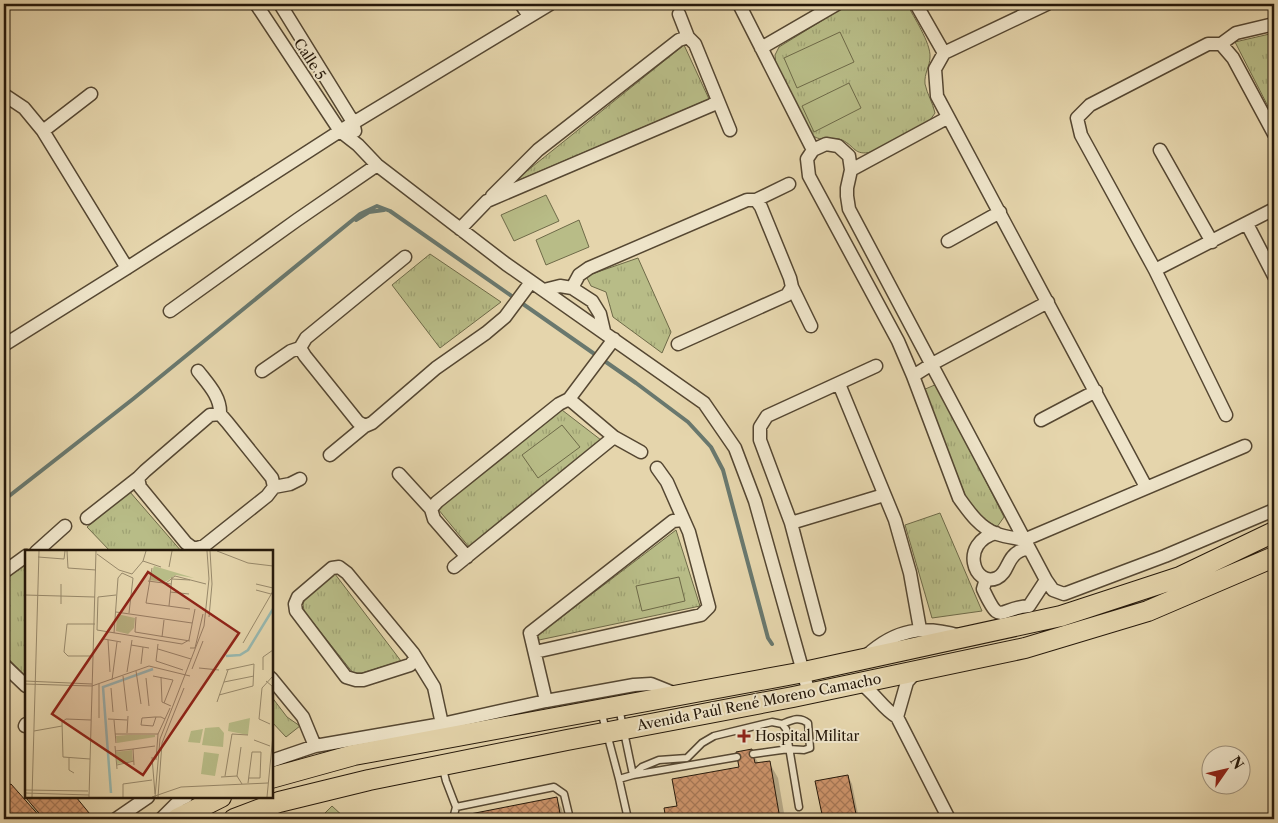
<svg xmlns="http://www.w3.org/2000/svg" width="1278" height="823" font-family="'Libre Caslon Text',serif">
<defs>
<pattern id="park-tufts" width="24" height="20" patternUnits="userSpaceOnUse" patternTransform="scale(1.25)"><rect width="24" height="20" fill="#b8bc87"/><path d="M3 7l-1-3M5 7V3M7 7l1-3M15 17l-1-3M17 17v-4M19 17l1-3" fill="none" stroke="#9ea173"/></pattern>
<pattern id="building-cross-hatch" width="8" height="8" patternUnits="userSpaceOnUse" patternTransform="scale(1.25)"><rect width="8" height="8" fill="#cf966d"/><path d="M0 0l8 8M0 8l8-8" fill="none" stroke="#a87958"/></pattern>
</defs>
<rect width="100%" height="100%" fill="#e5d5ac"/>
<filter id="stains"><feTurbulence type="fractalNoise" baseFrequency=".004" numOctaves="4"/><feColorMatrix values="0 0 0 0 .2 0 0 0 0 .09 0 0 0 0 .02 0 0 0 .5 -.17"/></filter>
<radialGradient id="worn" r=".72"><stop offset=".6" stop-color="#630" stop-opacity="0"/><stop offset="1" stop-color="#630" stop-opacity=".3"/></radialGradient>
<!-- park -->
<path fill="url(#park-tufts)" stroke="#6e6a48" d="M849 4H907C913 16 931 43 930 57 930 66 924 73 925 84 927 94 933 103 935 113L928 123 871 152C854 156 855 146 842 140 828 135 822 145 808 132L776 66 775 55 779 47Z
M1274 33V118L1235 42Z
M684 45 709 99 512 183Z
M430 254 501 302 440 348 392 285Z
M638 258 671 332 662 353 613 317 606 292 591 286 586 276Z
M937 384 1004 517 997 527 978 515 968 502 923 390Z
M562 410 601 440 469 547 438 509Z
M130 492 182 552H111L87 527Z
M940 513 982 611 932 618 905 525Z
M676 530 700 606 539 640 538 635Z
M26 560V677L4 654V578Z
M335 574 401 661 362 673H353L304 611 303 604 305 599Z
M271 696 287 717 300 726 286 737 271 721Z"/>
<!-- pitch -->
<path fill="#b8bc87" stroke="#6e6a48" d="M840 32 854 62 797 88 784 58Z
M849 83 861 108 814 132 802 106Z
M546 195 559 221 514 241 501 215Z
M579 220 589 247 546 265 536 240Z
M562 425 580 447 538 478 522 455Z
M679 577 685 601 642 611 636 586Z
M332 806 346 819H319Z"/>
<!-- shadow -->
<path fill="#0003" d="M751 751 759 764 769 762 778 778 785 819H667L665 809 678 807 740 768Z
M848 776 852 784 859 819H824L817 782Z
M11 785 35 811 27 798 29 797H74L92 819H4V790Z
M556 798 562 809 564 819H467L466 816Z"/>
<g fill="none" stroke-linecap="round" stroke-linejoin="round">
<!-- stream -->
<path stroke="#69786e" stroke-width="4" d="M356 220 369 212 384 210
M4 500 133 399 360 214 377 206 390 211 636 383 688 422 711 447 723 470 768 638 772 644"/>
</g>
<!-- building -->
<path fill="url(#building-cross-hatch)" stroke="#25180a" d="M752 749 755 763 770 761 780 819H663H666L664 808 677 806 672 779 739 767 736 752Z
M848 775 857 819H823L815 781Z
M11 784 42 819H4V788Z
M27 797H76L94 819H44L26 798Z
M557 797 561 819H466L465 815Z"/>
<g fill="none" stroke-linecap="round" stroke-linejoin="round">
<defs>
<path id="service" d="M619 708 633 775
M601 711 619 779 628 819
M753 754 789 749 804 750 810 748 808 723C799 716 792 720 782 724
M443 769 446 781 456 807 453 819
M633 775 642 767 659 760 687 758 702 743 714 736 772 722 782 724 786 729 799 807
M619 779 633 775 737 757
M456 807 554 787 564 794 570 819"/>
<path id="minor" d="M256 4 340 131 358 145 377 165 506 264 704 403 735 448 755 501 809 693
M280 4 353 122 355 131
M521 4 529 16
M739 4 813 150 807 159 809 176 898 341 913 376 959 498C969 512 980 528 997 534 1006 537 1015 538 1024 540L1245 446
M916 4 944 53 935 69 937 96 1146 487
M679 14 688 37 695 44 730 130
M1221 44 1233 58 1274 134
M761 48 837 4
M944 53 1047 4
M4 96H6L24 108 43 131 127 268
M43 131 91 94
M813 150 826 144 838 146 849 156 851 170 847 188V196L849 209 1046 580
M1160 150 1212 242
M851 170 947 118
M492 196 538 150 679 40 688 37
M756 200 761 207 790 278 792 287 811 326
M1247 224 1274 276
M460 229 487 201 712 105 717 101
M948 241 1000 212
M1155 270 1274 209
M572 288 579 275 589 268 747 200H756L789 184
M544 290 560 286 572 288 592 301 600 314 604 331
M170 311 297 220 377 165
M678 344 787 295 792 287
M4 345 127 268 340 131 550 4
M300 348 305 356 358 422 365 426
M198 371C208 384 221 397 220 414
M262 371 291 351 300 348 306 338 405 257
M913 376 932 364 1048 302
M839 384 895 520 910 573 920 629
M569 399 614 437 641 452
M1226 415 1155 270 1081 135 1077 118 1090 105 1208 44H1221L1236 33 1274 24
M1041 420 1096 391
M330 455 365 426 372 423 436 368 486 333 505 317 531 282
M399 474 431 509 434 519 467 557
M138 478 140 487 186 543 194 549
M274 487 290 484 300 479
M431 509 437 502 559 404 569 399 614 339
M87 518 138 478 145 471 210 415 220 414 227 422 272 478 274 487 267 496 204 546 194 549 193 552
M791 523 884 495
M996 533C959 543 974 588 997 578 1008 573 1007 558 1018 552 1021 550 1025 549 1029 548
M36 552 65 526
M454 567 614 437
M4 572 26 556
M986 579 983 589C1001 628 998 608 1029 606L1046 580 1053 590 1064 594 1165 556 1274 510
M819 629 791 523 760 440V427L767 416 876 366
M535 652 701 615 709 607 689 532 667 482 657 468
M866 656C896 629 922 625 960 636
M415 659 410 665 363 680H356L346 677 296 611 295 604 298 597 332 568 339 567 347 573 413 653 434 687 442 724
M4 665 26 686
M271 678 303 717 315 746
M860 683C875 693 882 708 897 717L907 682 917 671
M546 701 530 633 673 521 683 520
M897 717 949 819
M25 726 26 724
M271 761 315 746 442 724 546 701 634 685 651 684 676 694
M116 819 148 797
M161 819 180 800 186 797"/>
<path id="primary" d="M271 778 354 755 804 672 1061 616 1180 577 1274 532
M177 819 221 797
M234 819 279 802 369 780 567 740 793 697 1025 648 1148 611 1274 557"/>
</defs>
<!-- service casing -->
<use href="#service" stroke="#554732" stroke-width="9"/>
<!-- minor casing -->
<use href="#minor" stroke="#554732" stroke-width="15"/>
<!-- primary casing -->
<use href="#primary" stroke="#25180a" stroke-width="22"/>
<!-- service -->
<use href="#service" stroke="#eee4c9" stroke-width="6"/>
<!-- minor -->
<use href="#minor" stroke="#eee4c9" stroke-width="12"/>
<!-- primary -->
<use href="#primary" stroke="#e5d5ac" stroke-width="20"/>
</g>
<!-- markers -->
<path fill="#8f2418" stroke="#eee4c9" stroke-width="2" d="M741.5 728.5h5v5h5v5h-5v5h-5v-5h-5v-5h5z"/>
<g text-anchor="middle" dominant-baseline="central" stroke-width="4" stroke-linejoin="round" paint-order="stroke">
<!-- street labels -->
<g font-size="14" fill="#25180a" stroke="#eee4c9">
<text transform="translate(310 59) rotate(57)">Calle 5</text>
<text transform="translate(759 702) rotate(-11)">Avenida Paúl René Moreno Camacho</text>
</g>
<!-- poi labels -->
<g font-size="14" fill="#25180a" stroke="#eee4c9" text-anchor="start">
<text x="755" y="736">Hospital Militar</text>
</g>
</g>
<!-- overview -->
<g transform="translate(25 550)">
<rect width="248" height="248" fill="#e5d5ac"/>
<path d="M129 16 169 28 151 25 140 32 124 30ZM92 64 110 68 109 78 103 84 91 81ZM225 168 223 185 203 181 204 173ZM102 185H130V187L92 193 91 186ZM107 200 108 211 92 214 91 202Z" fill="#b8bc87"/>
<path d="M194 177 199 183 198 197 177 195 180 178ZM178 179 175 193 163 192 166 181ZM179 202 194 204 190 226 176 224Z" fill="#b8bc87"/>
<path fill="none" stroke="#97b8b0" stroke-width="2.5" d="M201 106 215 105 223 100 248 59M86 243 78 137 128 119"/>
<path fill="none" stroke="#98896b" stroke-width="1" d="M42 1 43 18 71 20M192 1 223 13 248 16M72 4 94 20 107 24 118 11 121 1M13 7 39 9 40 1M118 11 136 17M144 17 147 1M127 18 121 53 165 59M147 29 165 30M123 31 146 34M141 33 150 26 181 34M231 34 248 38M231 40 246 44M145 42 164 44M0 45 70 47M91 45 73 47 72 80 157 94 164 90 170 59M36 54V34M144 56 147 27M91 62 167 73M184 67 187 34 185 1M110 82 165 91M110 82 111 67M89 83 93 28 97 23 108 28 104 63M137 87 139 70M79 89 96 92M83 90 85 122M218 93 248 41M133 94 131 111 158 120M106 95 124 98M165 98H170L178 64M133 99 166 109M68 106H43L39 102 42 74H70M116 114 118 97M174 118 194 120M167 119 178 91M238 120V107L248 100M111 121 116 154M102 122 107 90M98 126 102 161M128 126 148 130 139 153M136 127 137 152 146 156M121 128 124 156M87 130 92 92M0 131 67 134M241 131 247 136 248 178M199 132 229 126M0 134 67 136 124 116 165 126M74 134V168M86 138 88 162M194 145 228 136 229 114 201 120M192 152 203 120M131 167 128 176 116 175 117 168 130 167H136L140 169M83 169 102 170M89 170 91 193M245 174 234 169 237 138 248 126M9 181 37 176M102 183 103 166M90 184H133M229 190 245 196M90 196 92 219M216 197 212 226 217 234M91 201 108 199M127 207 130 244M44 208V220L49 223M65 209 38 207 37 172 41 169 66 170M131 210 133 184 145 158M92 215 109 211M109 215 108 199 130 196M200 226 207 184 223 185M196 227 212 226M223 233 227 202H236L235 228H224M0 240 63 241M0 243 64 245M7 247 14 1M64 247 71 1M98 247V234L127 230M127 247 156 237 243 233M130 247 135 189 179 76 184 29 182 1M133 247 137 193 159 138M242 247 248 185"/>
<path fill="#8f2418" fill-opacity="0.15" stroke="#8f2418" stroke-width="2.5" d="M123 22 214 83 118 225 27 164Z"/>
<rect width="248" height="248" fill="none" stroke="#25180a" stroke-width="2.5"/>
</g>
<!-- margin -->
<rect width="1278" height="823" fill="none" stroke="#e5d5ac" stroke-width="20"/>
<rect x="5" y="5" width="1268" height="813" fill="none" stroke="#25180a" stroke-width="2.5"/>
<rect x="10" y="10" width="1258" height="803" fill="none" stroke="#25180a"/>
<!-- north arrow -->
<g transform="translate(1226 770) rotate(56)"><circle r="24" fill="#eee4c9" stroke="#9e927d"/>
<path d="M0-4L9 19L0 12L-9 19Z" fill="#8f2418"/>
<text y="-8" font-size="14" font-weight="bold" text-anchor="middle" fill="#25180a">N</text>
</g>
<rect width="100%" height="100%" filter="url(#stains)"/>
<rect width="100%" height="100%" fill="url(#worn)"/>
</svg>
